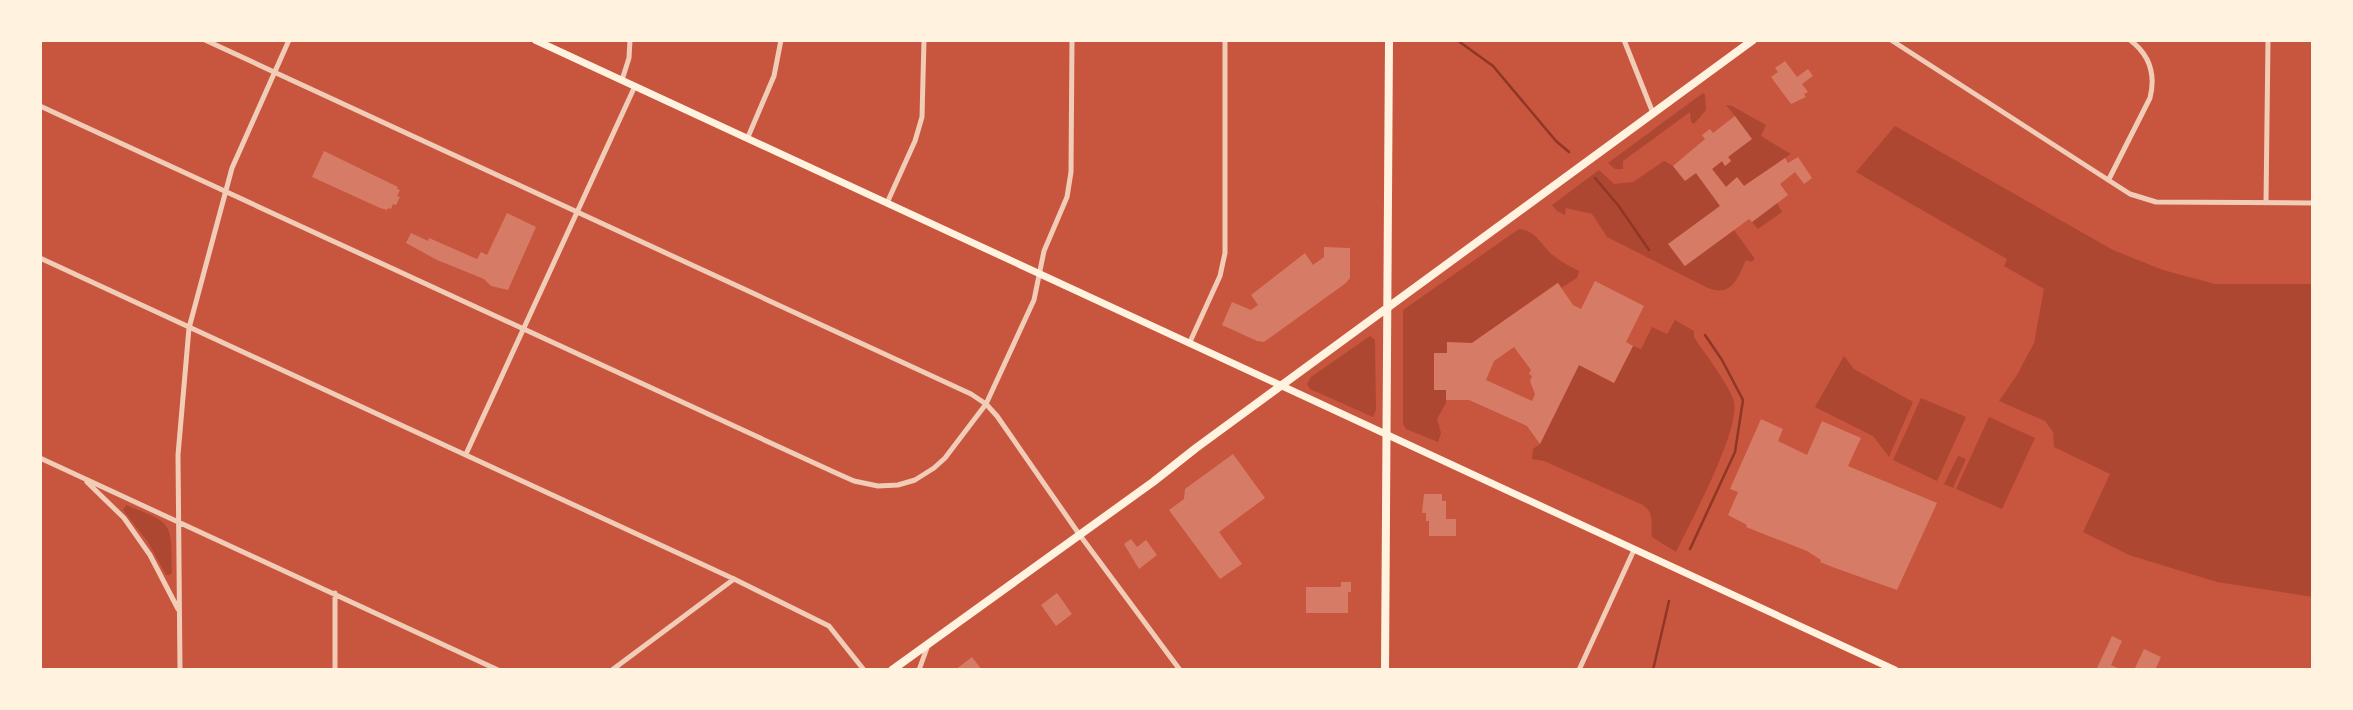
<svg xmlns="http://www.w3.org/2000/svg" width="2353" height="710" font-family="'Asap Condensed',sans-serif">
<rect width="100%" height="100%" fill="#c8553d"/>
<!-- green -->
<path fill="#ae4732" d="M1703 93 1705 95 1706 110 1694 124 1691 122 1690 112 1623 161V169H1615L1608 163Z
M1726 105 1732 106 1766 125 1761 136 1791 154 1744 186 1737 178 1726 187 1712 169 1722 161 1725 165 1731 160 1728 157 1735 116Z
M1895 126 2113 250 2163 270 2215 284H2313V597L2217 582 2129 555 2083 532 2110 474 2054 447 2053 432 2045 421 1999 401 2017 375 2034 343 2044 289 2004 266 2007 259 1856 172Z
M1664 161 1673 166 1685 181 1696 173 1720 206 1669 244 1684 266 1734 230 1755 259 1751 262 1746 260C1737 279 1732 297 1708 288L1607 237 1592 214 1566 208 1565 215 1557 211 1552 205 1599 170 1614 184 1633 182Z
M1777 203 1782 212 1758 229 1752 222Z
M1519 229C1538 231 1540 245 1554 256 1561 262 1570 266 1579 271L1577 278 1561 288 1557 283 1472 343H1447V353H1434V389L1446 390V403L1437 419 1441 433 1438 442 1406 429 1403 424V310Z
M1675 320 1694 331V337C1704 353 1730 385 1734 402 1740 431 1691 521 1676 552L1652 537C1650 524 1656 515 1643 505L1544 461 1532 459 1533 449 1540 444 1579 365 1614 383 1633 346 1641 349 1652 327 1667 334Z
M1370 336 1375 340V344L1376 410 1373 417 1310 389 1307 384 1311 377Z
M1844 356 1854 369 1913 402 1889 457 1873 436 1815 407Z
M1921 398 1966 417 1937 481 1893 460Z
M1989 417 2035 438 2002 509 1956 489Z
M1958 456 1966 459 1953 488 1944 484Z
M126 505C174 524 171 521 172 573L169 575H166L148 542 123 510Z"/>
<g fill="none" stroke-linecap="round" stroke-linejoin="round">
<!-- stream -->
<path stroke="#8f3625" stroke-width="2.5" d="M1457 40 1493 66 1556 141 1569 152
M1595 178 1618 205 1649 250
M1690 549 1735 452 1743 400 1722 360 1705 335
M1653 670 1669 601"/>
</g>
<!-- building -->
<path fill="#d67c66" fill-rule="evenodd" d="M1785 61 1797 77 1808 69 1813 76 1802 84 1808 92 1804 94 1806 97 1791 104 1771 77 1778 72 1775 68Z
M1735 116 1752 139 1728 157 1731 161 1725 166 1722 161 1712 169 1726 187 1737 177 1744 186 1785 158 1788 163 1798 157 1812 178 1804 184 1795 172 1780 184 1788 195 1752 222 1749 219 1685 266 1668 244 1720 206 1696 173 1685 181 1673 166 1705 139 1702 135 1710 129 1713 133Z
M324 151 398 187 397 189 400 190 397 196 400 197 396 205 393 204 391 209 388 208 387 210 380 208 312 177Z
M507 213 536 227 508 290 491 286 484 279 437 260 406 243 411 233 428 241 429 238 477 259 481 252 487 255Z
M1324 247 1350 248V278L1346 283 1264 342 1257 341 1222 325 1232 302 1251 310 1258 305 1251 295 1305 253 1313 265 1324 257Z
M1595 281 1644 306 1626 342 1633 346 1614 383 1579 365 1540 444 1527 426 1469 400H1446V390H1434V353H1447V342L1472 343 1558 283 1573 305 1581 309ZM1514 347 1531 370 1529 374 1532 376 1530 381 1535 394 1532 401 1486 380 1494 361Z
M1761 419 1783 429 1778 441 1807 455 1822 421 1861 438 1848 466 1937 503 1897 590 1835 568 1820 562 1821 560 1807 551 1746 527 1747 525 1728 515 1738 492 1730 489Z
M1233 454 1265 498 1219 532 1242 564 1220 579 1169 510 1184 499 1185 489Z
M1424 494H1442V501H1446V519H1456V536H1429V521H1426V513H1422Z
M1131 539 1137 547 1146 540 1157 555 1139 569 1124 544Z
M1341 582H1351V592H1348V613H1306V587H1341Z
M1057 593 1072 614 1056 626 1041 605Z
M2112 636 2122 641 2111 665 2122 670H2096Z
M2144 649 2161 657 2155 670H2134Z
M972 657 982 670H955Z"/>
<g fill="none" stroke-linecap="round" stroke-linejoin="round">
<!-- minor -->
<path stroke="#f1ccb7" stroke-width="5" d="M205 40 971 394 986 404 997 416 1079 534 1180 670
M1624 40 1653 113
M1891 40 2130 194 2156 202 2313 203
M622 80 629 58 630 40
M40 106 836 473 854 481 878 486 898 485 915 480 934 468 945 458 986 404 1034 300 1044 251 1067 197 1071 172 1072 40
M748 137 774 76 781 40
M2109 179 2150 98C2156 74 2150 55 2130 40
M887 203 915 141 922 117 924 40
M2266 203 2268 40
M40 258 734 579 829 626 864 670
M1189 344 1220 276 1225 253V40
M466 454 635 86
M40 458 498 670
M87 482 124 518 150 555 178 609
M335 593V670
M180 670 178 455 189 328 232 168 289 40
M612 670 734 579
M919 670 928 645
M1579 670 1634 550"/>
<!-- secondary -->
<path stroke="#fff3e0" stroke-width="7" d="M535 40 1895 670"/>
<!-- primary -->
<path stroke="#fff3e0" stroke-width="8" d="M892 670 1153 482 1196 448 1753 40
M1385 670C1388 460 1386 250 1389 40"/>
</g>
<!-- border -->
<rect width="2353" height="710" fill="none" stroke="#fff3e0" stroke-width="84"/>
</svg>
